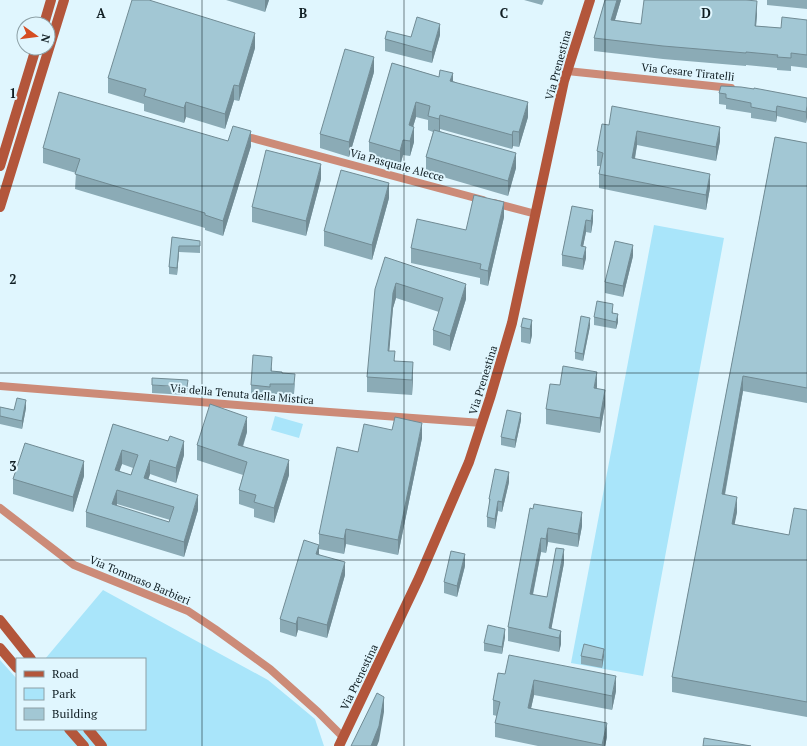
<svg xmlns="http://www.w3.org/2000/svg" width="807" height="746" font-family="'PT Serif',serif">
<rect width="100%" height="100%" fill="#e0f6fe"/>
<!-- green -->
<path fill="#a9e5fa" d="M654 225 724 238 643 676 571 663Z
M275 416 303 424 299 438 271 430Z
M103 590 268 680 315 719 324 746H0V660L17 679V729H145V659H45Z"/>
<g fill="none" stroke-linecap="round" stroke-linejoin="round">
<!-- street -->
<path stroke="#cc8b78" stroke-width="8" d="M567 71 731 88
M252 138 483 200
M494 203 536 214
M0 386 288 409 482 423
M0 508 74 565 188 611 215 629 270 669 318 712 343 737"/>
<!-- secondary -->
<path stroke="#b3563b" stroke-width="10" d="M44 24 51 0
M0 166 36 48
M0 207 64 0
M0 620 31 659
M0 648 17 668
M69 729 84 746
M88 729 102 746
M339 746 419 578 469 462 490 398 512 323 564 81 590 0"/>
</g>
<!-- wall -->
<path fill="#8babb6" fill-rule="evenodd" d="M226 0H269L265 12Z
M524 0H544L542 5Z
M605 0H621L615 20 641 24 757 14 756 26 781 28 807 20V68L791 66V71L777 70V68L746 65V66L663 59 594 51V38Z
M767 0H807V9L767 5Z
M440 35 432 63 385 51V39Z
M255 48 239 101 234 100 225 129 186 117 184 123 144 111V104L108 93V78Z
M392 63 453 81 528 117 519 147 513 146 512 149 440 129V131L516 168 508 196 426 172V157L433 132 428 130V120L416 117 413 127 414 142 410 156 403 155 400 166 369 157V142Z
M374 72 349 157 320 148V134Z
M754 89 807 98V117L806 123 777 116 776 122 751 118V113L726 109V105L719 104V93Z
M609 125 720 141 716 161 637 145 635 159 710 188 706 210 599 188V174L601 166H597V151Z
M775 137 807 143V403L743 391 725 495 737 512 734 524 789 535 807 510V717L672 692V677Z
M228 141 251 146 223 236 205 230V228L75 189 76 173 43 163V148Z
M321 179 306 236 252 222V207Z
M389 198 372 260 324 246V231Z
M572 206 593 221 591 233 586 232 583 246 586 258 583 270 562 266V255Z
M504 217 488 286 480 284V278L411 263V248L466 230Z
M172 237 200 241V253L179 252 177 275 169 274V267Z
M633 256 623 297 605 293V282Z
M385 257 466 299 450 351 433 345V330L439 312 396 298 393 308 389 351 395 361 413 377 412 395 367 392V377Z
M613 311V313L618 322 616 329 594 325V317Z
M532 320V335L530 344 521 342V327Z
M590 326 583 361 575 359V352Z
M272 367V371L282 373 295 384 294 394H270V397L251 396V385Z
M152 385 188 388 187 395 152 393Z
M560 385 597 387 596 389 605 405 600 433 546 424V409Z
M0 407 14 410 26 408 22 429 0 424Z
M521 420 515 448 501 445V437Z
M113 424 168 441 184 455 176 483 150 474 148 480 198 510 184 557 86 527V512ZM122 464 133 468 131 475 119 471ZM117 504 170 520 169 522 116 506Z
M392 430 422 438 398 555 346 544 344 554 319 549V554L345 575 327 638 298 630 296 637 280 632V619L319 545V534L358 452Z
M247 432 243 447 289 475 274 523 254 517V509L239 504V490L243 475 197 460V445Z
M84 476 73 512 13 494V479Z
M509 482 502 512 498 511 495 529 487 527V517L489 507V499Z
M530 508 582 526 578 547 548 542 546 553 541 552 533 595 547 597 564 563 551 629 561 631V644L559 652 508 641V627Z
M465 566 457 597 444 593V582Z
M505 637 502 654 484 651V643Z
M581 656H604L602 668 581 664Z
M498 673 616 691 612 710 534 695 531 708 607 737 605 746H538L495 737V723L497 716 493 715V700Z"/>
<!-- shaded-wall -->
<path fill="#718b94" d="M265 0H269L265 12Z
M617 0H621L611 33V20Z
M757 1V14L755 39V26Z
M440 24V35L432 63V52Z
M255 33V48L239 101V86Z
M374 57V72L349 157V142Z
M453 73V88L450 81Z
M234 85V100L225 129V114Z
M186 102V117L184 123V108Z
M416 102V117L409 140V125Z
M528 102V117L519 147V132Z
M777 106V116L776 122V112Z
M807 106V117L806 123V112Z
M440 115V129L439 134V119Z
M414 127V142L410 156V141Z
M720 127V141L716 161V147Z
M251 131V146L223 236V221Z
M513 131V146L512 149V135Z
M637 131V145L632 173V158Z
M403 140V155L400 166V151Z
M516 153V168L508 196V181Z
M321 164V179L306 236V221Z
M710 174V188L706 210V195Z
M389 183V198L372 260V245Z
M504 202V217L488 286V271Z
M593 210V221L591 233V221Z
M586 220V232L581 257V246Z
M633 245V256L623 297V286Z
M179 246V252L177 275V268Z
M586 247V258L583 270V259Z
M396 283V298L393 308 388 366V351L393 293Z
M466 284V299L450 351V336Z
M618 314V322L616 329V322Z
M590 318V326L583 361V354Z
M532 320V335L530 344V329Z
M413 362V377L412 395V380Z
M597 372V387L594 403V388Z
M743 376V391L722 509V494Z
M605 390V405L600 433V418Z
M26 400V408L22 429V421Z
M521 413V420L515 448V440Z
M247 417V432L238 460V445Z
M422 423V438L398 555V540Z
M184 441V455L176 483V468Z
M122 450V464L115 484V470Z
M150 460V474L144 493V478Z
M289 460V475L274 523V508Z
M84 461V476L73 512V497Z
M509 472V482L502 512V502Z
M117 490V504L112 519V504Z
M198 495V510L184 557V542Z
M737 497V512L732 538V524Z
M498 501V511L495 529V519Z
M582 512V526L578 547V534Z
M548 528V542L546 553V539Z
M346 529V544L344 554V539Z
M541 538V552L530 608V594Z
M319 545V558L316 554Z
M564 549V563L550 636 549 628Z
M465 554V566L457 597V586Z
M345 562V575L327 638V625Z
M298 617V630L296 637V624Z
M505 629V637L502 654V647Z
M561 631V644L559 652V638Z
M604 649V656L602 668V660Z
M616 676V691L612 710V696Z
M534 680V695L528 722V708Z
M384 697V712L379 741 377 746H371Z
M607 723V737L605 746H602Z"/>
<!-- building -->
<path fill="#a2c7d4" stroke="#718b94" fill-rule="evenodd" d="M132 0H149L255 33 239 86 234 85 225 114 186 102 184 108 144 96 146 89 108 78Z
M605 0H617L611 20 641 24 644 0H746L757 1 755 26 781 28 782 17 807 20V55L791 53V58L777 57 778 55 746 52V53L663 46 594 38Z
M417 17 440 24 432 52 385 39 387 31 411 37Z
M345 49 374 57 349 142 320 134Z
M392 63 439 77 440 70 453 73 450 81 528 102 519 132 513 131 512 135 440 115 439 119 428 116 430 106 416 102 409 125 414 127 410 141 403 140 400 151 369 142Z
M721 86 741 87 754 89V88L807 98V106L806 112 777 106 776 112 751 107V103L726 98V94L719 93Z
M59 92 228 141 233 126 251 131 223 221 205 215V213L75 174 80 159 43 148Z
M612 106 720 127 716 147 637 131 632 158 710 174 706 195 599 174 603 153 597 151 602 124 609 125Z
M434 130 516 153 508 181 426 157Z
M775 137 807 143V388L743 376 722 494 737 497 732 524 789 535 794 508 807 510V702L672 677Z
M266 150 321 164 306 221 252 207Z
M341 170 389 183 372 245 324 231Z
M474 195 504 202 488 271 480 269 481 264 411 248 417 219 466 230Z
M572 206 593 210 591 221 586 220 581 246 586 247 583 259 562 255Z
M172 237 200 241V246H179L177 268 169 267Z
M615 241 633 245 623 286 605 282Z
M385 257 466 284 450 336 433 330 443 298 396 283 393 293 388 351H395L394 361 413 362 412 380 367 377 375 289Z
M597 301 613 304 612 313 618 314 616 322 594 317Z
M581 316 590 318 583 354 575 352Z
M523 318 532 320 530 329 521 327Z
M253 355 272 357 271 371 282 372V373L295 374 294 384H270V387L251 385Z
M563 366 597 372 594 388 605 390 600 418 546 409 550 384 560 385Z
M152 378 188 380 187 387 152 385Z
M17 398 26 400 22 421 0 416V407L14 410Z
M210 404 247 417 238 445 289 460 274 508 254 502 256 495 239 490 247 462 197 445Z
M507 410 521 413 515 440 501 437Z
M395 417 422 423 398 540 346 529 344 539 319 534 337 447 358 452 364 424 392 430Z
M113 424 168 441 170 436 184 441 176 468 150 460 144 478 198 495 184 542 86 512ZM122 450 138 455 131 475 115 470ZM117 490 174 507 169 522 112 504Z
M25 443 84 461 73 497 13 479Z
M495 469 509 472 502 502 498 501 495 519 487 517 490 499H489Z
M534 504 582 512 578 534 548 528 546 539 541 538 530 594 547 597 556 548 564 549 549 628 561 631 559 638 508 627 530 508 533 509Z
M304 540 319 545 316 554 345 562 327 625 298 617 296 624 280 619Z
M451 551 465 554 457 586 444 582Z
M488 625 505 629 502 647 484 643Z
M584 644 604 649 602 660 581 656Z
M509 655 616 676 612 696 534 680 528 708 607 723 602 745 495 723 500 702 493 700 498 673 505 674Z
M377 693 384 697 379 726 371 746H351Z
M704 738 751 746H703Z"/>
<!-- grid -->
<path fill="none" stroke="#101e23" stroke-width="1" stroke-opacity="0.55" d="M202 0V746M404 0V746M605 0V746M0 186H807M0 373H807M0 560H807"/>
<g text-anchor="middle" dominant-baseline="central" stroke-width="4" stroke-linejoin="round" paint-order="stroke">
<!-- street labels -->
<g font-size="11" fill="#101e23" stroke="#e0f6fe">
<text transform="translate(558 65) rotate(-75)">Via Prenestina</text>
<text transform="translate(688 72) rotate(6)">Via Cesare Tiratelli</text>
<text transform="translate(397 165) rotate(15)">Via Pasquale Alecce</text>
<text transform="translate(483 380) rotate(-73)">Via Prenestina</text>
<text transform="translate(242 394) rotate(5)">Via della Tenuta della Mistica</text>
<text transform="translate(140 580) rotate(23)">Via Tommaso Barbieri</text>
<text transform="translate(359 677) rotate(-64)">Via Prenestina</text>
</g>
</g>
<g font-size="13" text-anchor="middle" font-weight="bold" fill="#101e23" stroke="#e0f6fe" stroke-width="4" stroke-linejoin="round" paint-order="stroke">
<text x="101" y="18">A</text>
<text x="303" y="18">B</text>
<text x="504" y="18">C</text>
<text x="706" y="18">D</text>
<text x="13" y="98">1</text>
<text x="13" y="284">2</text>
<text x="13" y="471">3</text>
</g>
<!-- legend -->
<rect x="16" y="658" width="130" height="72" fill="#e0f6fe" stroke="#8da0a6"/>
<rect x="24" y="671" width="20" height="6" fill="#b3563b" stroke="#8da0a6"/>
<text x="52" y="678" font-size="12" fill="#101e23">Road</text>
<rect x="24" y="688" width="20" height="12" fill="#a9e5fa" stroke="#8da0a6"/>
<text x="52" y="698" font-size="12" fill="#101e23">Park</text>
<rect x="24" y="708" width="20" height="12" fill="#a2c7d4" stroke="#8da0a6"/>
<text x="52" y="718" font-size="12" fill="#101e23">Building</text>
<!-- north arrow -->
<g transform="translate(36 36) rotate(104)"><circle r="19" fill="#e0f6fe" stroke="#8da0a6"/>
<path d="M0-3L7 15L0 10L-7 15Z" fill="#d54d22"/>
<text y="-6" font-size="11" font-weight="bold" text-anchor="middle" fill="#101e23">N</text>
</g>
</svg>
